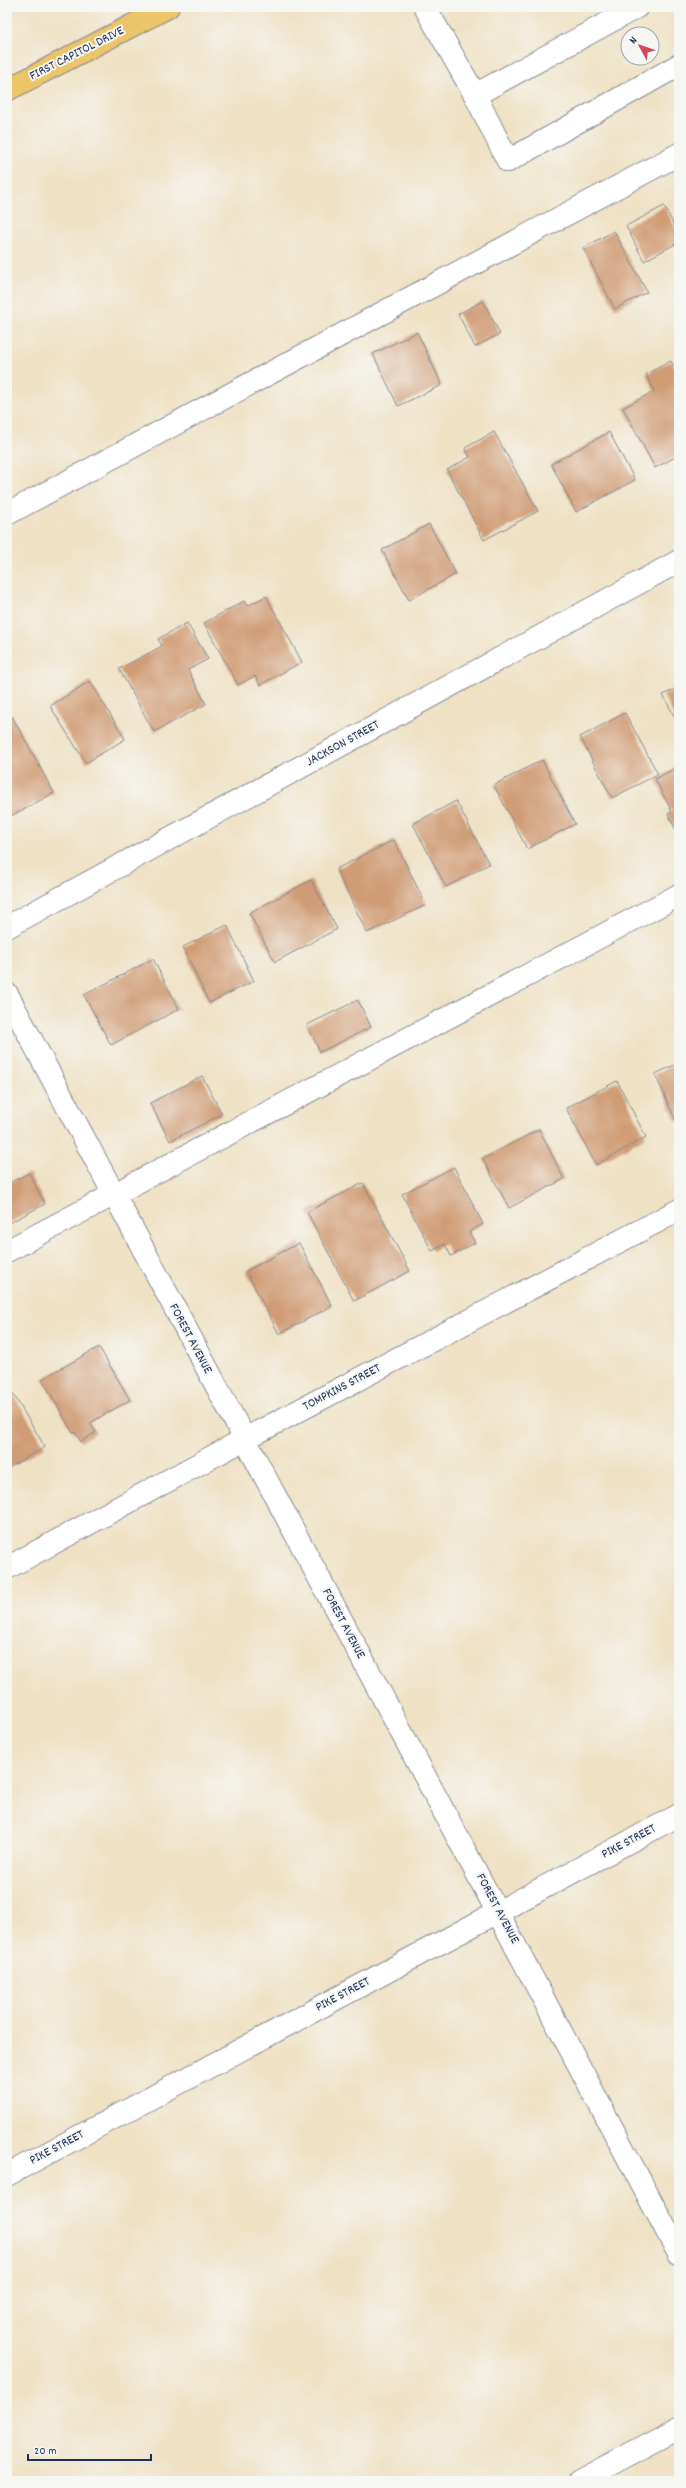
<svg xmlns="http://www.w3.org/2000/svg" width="686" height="2488" font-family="Dekko,sans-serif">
<rect width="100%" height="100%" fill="#f6f6f2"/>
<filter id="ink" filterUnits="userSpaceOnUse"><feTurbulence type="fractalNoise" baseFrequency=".025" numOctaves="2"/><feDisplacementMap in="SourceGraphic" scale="8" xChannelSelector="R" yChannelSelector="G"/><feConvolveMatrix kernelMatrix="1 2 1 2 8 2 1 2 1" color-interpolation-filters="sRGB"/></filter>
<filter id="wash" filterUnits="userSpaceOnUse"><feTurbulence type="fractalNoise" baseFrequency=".012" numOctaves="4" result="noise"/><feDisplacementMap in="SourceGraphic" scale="16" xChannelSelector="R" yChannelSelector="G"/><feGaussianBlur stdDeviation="0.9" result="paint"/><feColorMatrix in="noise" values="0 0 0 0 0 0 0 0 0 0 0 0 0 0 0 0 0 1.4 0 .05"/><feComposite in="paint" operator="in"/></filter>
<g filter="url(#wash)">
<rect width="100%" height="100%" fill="#efe1c4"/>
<g id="blocks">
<!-- building -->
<path fill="#d09c76" d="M664 206 679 235V242L644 261 626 226Z
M614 231 647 292 615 309 583 248Z
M483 301 500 334 475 347 458 314Z
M417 332 442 385 398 406 373 354Z
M671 361 679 376V455L655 468 623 408 654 391 646 374Z
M494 432 538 511 484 540 447 470 470 457 465 448Z
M609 432 635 480 576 512 551 464Z
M429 524 456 574 409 600 382 550Z
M266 596 302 662 260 685 255 676 238 685 204 623 244 601 247 606Z
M187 623 208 659 188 670 206 704 154 732 119 669 162 646 158 639Z
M90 681 125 739 86 763 50 706Z
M679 687V725L663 695Z
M625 713 658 774 612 798 580 737Z
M12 716 54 793 7 818V719Z
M542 760 575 824 527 849 494 785Z
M679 766V836L668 814 672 812 655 779Z
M456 801 489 864 446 887 413 824Z
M394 840 426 905 367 933 336 869Z
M311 880 337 929 275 962 249 913Z
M227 925 254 981 209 1003 183 947Z
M153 959 179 1009 111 1045 84 995Z
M358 1000 371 1027 320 1052 307 1025Z
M679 1063V1120L676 1121 655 1074Z
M202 1076 222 1114 170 1141 150 1103Z
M617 1081 646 1137 596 1165 566 1108Z
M539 1129 564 1179 509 1208 483 1159Z
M454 1167 483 1224 469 1232 475 1243 451 1256 445 1244 432 1251 402 1194Z
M29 1173 45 1204 7 1224V1184Z
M363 1183 410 1271 354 1301 307 1212Z
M299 1243 332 1306 279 1334 246 1271Z
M99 1347 130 1400 90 1423 96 1432 81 1442 75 1432 73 1433 42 1379Z
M7 1384 45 1447 7 1469Z"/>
</g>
</g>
<g filter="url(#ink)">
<use href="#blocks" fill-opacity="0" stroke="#858891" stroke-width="1"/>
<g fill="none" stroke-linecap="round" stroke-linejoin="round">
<defs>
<path id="lane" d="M425 7 475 95 637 7
M475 95 508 161 679 65
M7 514 679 154
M7 1251 679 895"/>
<path id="street" d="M7 927 679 561
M7 994C230 1415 457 1833 679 2254
M7 1568 243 1440 679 1210
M7 2175 679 1815
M579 2481 679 2428"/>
<path id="primary" d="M7 90 168 7"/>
</defs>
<!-- lane casing -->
<use href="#lane" stroke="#858891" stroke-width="24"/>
<!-- street casing -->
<use href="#street" stroke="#858891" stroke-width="24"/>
<!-- primary casing -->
<use href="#primary" stroke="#858891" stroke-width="24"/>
<!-- lane -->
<use href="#lane" stroke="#fff" stroke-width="22"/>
<!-- street -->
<use href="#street" stroke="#fff" stroke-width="22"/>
<!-- primary -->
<use href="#primary" stroke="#ecc569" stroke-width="22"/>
</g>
</g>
<g text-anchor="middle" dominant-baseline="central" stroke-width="4" stroke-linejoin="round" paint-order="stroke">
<!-- street labels -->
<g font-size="13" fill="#1b2f5e" stroke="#f6f6f2">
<text transform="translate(77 54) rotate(-27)">FIRST CAPITOL DRIVE</text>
<text transform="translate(343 744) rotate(-29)">JACKSON STREET</text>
<text transform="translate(190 1339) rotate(62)">FOREST AVENUE</text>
<text transform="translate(342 1388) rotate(-28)">TOMPKINS STREET</text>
<text transform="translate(343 1624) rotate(62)">FOREST AVENUE</text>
<text transform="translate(629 1842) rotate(-28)">PIKE STREET</text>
<text transform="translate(497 1909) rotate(62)">FOREST AVENUE</text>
<text transform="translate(343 1995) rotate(-28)">PIKE STREET</text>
<text transform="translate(57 2148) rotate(-28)">PIKE STREET</text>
</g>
</g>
<!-- margin -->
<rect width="686" height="2488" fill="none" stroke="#f6f6f2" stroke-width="24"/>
<!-- north arrow -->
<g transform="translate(640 46) rotate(310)"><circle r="19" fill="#f6f6f2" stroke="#9ea6b7"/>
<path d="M0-3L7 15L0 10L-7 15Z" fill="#d1495b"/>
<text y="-6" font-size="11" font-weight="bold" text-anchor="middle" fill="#1b2f5e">N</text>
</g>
<!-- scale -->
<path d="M28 2454v6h123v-6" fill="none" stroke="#1b2f5e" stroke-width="2"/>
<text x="34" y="2454" font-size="12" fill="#1b2f5e" stroke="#f6f6f2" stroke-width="3" paint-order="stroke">20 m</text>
</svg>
